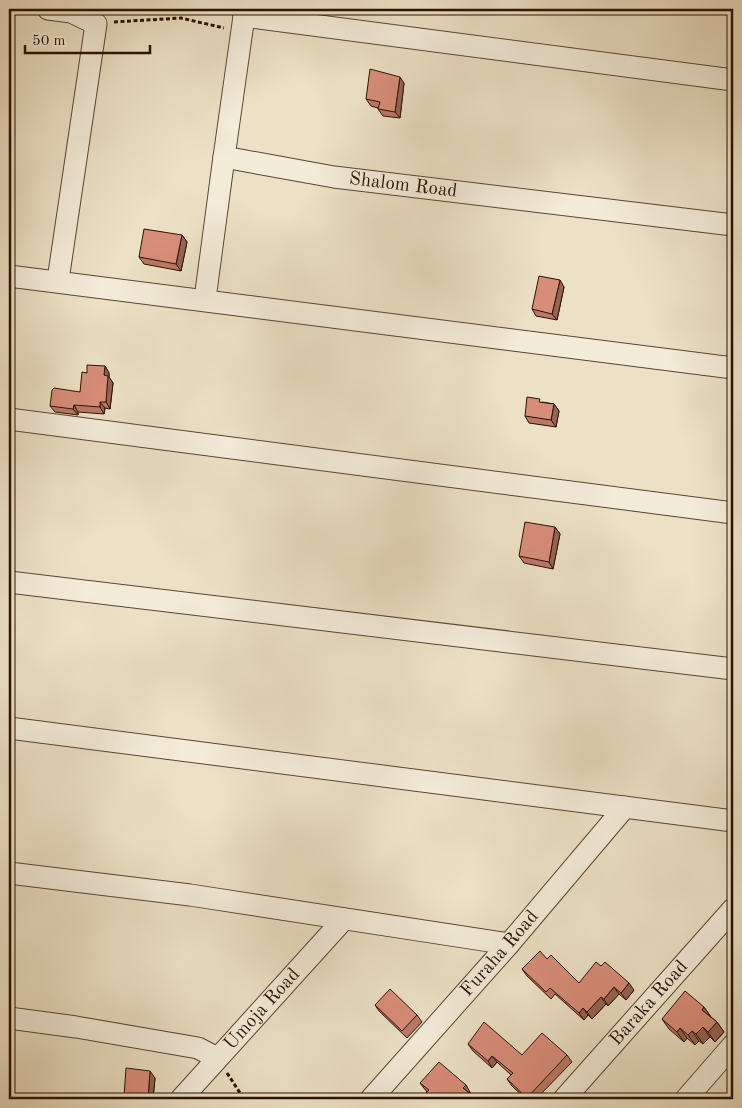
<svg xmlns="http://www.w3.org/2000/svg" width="742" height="1108" font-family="'Old Standard TT',serif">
<rect width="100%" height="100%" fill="#ece1c5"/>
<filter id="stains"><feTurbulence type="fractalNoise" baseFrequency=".004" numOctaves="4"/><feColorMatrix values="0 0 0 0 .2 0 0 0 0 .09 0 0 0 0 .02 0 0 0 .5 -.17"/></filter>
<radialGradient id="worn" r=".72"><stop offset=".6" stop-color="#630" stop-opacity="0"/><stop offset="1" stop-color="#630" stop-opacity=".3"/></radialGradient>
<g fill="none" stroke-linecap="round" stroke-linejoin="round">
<defs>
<g id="minor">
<path d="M48 9 71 12 96 24 58 280"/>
<path id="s1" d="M245 9 224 157 334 177 733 225"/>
<path d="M244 16 733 80"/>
<path d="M9 276 733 368"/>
<path d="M205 299 224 157"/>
<path d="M9 419 733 513"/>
<path d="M9 582 733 669"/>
<path d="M9 728 733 821"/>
<path d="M9 873 190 895 509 944"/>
<path d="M9 1018 76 1027 198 1048 217 1058"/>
<path id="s2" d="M181 1099 344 919"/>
<path id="s3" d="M371 1099 509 944 625 807"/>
<path id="s4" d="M564 1099 733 909"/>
<path d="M686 1099 733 1045"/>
</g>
</defs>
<!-- minor casing -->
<use href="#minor" stroke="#5a4531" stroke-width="23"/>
<!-- path -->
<path stroke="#2a1100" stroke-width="3" stroke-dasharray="4 2.5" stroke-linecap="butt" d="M114 22 181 18 224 28
M227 1073 244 1099"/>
<!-- minor -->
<use href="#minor" stroke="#f3ecd9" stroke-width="21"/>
</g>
<!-- wall -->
<path fill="#ba7968" stroke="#2a1100" d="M404 83 400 118 383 116 378 109V108L371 106 366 99Z
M182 235 187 242 181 271 144 264 139 257Z
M564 287 557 320 536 316 532 309Z
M105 366 109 373V377L113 383 110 409 105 408 104 414 78 412V415L55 412 50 406 80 392 87 373Z
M542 402 554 404 559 411 556 427 529 423 525 416Z
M555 527 560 534 553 569 524 563 519 556Z
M547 959 579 983 634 990 626 1000 619 994 608 1006 606 1004 592 1019 588 1015 584 1020 555 994 551 999 527 976 522 969Z
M375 1005 417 1015 422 1022 407 1038 379 1011Z
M704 1007 711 1017 717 1022 724 1032 715 1042 710 1037 703 1044 699 1041 695 1045 687 1038 684 1042 669 1029 662 1019Z
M468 1044 522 1055H567L572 1062 536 1099H526L512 1086 507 1079 511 1075 497 1062 492 1068 473 1051Z
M155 1078 153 1099H126L124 1096Z
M420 1083 470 1092V1093L427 1092Z"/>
<!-- shaded-wall -->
<path fill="#976355" stroke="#2a1100" d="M400 77 404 83 400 118 395 112Z
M182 235 187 242 181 271 176 264Z
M560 280 564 287 557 320 552 314Z
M105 366 109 373V377L113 383 110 409 106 402 104 375Z
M100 402 105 408 104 414 100 407Z
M554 404 559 411 556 427 551 420Z
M74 405 78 412V415L73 409Z
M555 527 560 534 553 569 549 562Z
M629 983 634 990 626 1000 621 993Z
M614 987 619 994 608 1006 604 999Z
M601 997 606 1004 592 1019 587 1012Z
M704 1007 711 1017 702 1010Z
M583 1008 588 1015 584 1020 579 1013Z
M717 1022 724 1032 715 1042 708 1032Z
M703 1027 710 1037 703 1044 696 1034Z
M680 1028 687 1038 684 1042 677 1032Z
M692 1031 699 1041 695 1045 688 1035Z
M492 1056 497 1062 492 1068 488 1061Z
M150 1071 155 1078 153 1099H148Z
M466 1085 470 1092 468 1094 463 1088Z"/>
<!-- building -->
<path fill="#d88d79" stroke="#2a1100" d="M370 69 400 77 395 112 378 109 380 102 366 99Z
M144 229 182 235 176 264 139 257Z
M539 276 560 280 552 314 532 309Z
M87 365 105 366 104 375 108 376 106 402H100V407L74 405 73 409 50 406 52 390 54 388 80 392 82 372 87 373Z
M527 397 540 399 539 402 554 404 551 420 525 416Z
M525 522 555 527 549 562 519 556Z
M733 947V958L728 953Z
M540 951 547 959 551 955 579 983 596 962 601 966 605 962 629 983 621 993 614 987 604 999 601 997 587 1012 583 1008 579 1013 550 988 546 992 522 969Z
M390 989 417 1015 402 1031 375 1005Z
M685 991 704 1007 702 1010 717 1022 708 1032 703 1027 696 1034 692 1031 688 1035 680 1028 677 1032 662 1019Z
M484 1022 522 1055 542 1033 567 1055 527 1098 507 1079 513 1073 492 1056 488 1061 468 1044Z
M439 1062 466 1085 463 1088 477 1099H420L429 1090 420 1083Z
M126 1068 150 1071 148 1099 124 1096Z
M597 1093 605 1099H592Z
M9 1097 20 1099H9Z"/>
<g text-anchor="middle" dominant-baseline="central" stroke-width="4" stroke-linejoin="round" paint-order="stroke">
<!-- street labels -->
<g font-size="19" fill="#2a1100" stroke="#f3ecd9">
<text stroke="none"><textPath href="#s1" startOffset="331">Shalom Road</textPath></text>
<text stroke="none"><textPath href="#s3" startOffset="194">Furaha Road</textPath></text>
<text stroke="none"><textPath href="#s4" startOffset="128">Baraka Road</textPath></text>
<text stroke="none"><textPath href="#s2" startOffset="121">Umoja Road</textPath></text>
</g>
</g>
<!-- margin -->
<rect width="742" height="1108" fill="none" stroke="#ece1c5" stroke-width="30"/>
<rect x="10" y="10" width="722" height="1088" fill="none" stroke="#2a1100" stroke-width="2.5"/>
<rect x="15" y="15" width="712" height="1078" fill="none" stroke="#2a1100"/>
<!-- scale -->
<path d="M25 45v8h125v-8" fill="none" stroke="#2a1100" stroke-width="2.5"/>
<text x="32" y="45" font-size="15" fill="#2a1100" stroke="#f3ecd9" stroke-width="4" paint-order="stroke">50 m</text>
<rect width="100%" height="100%" filter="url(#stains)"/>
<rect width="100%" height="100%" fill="url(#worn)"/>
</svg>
